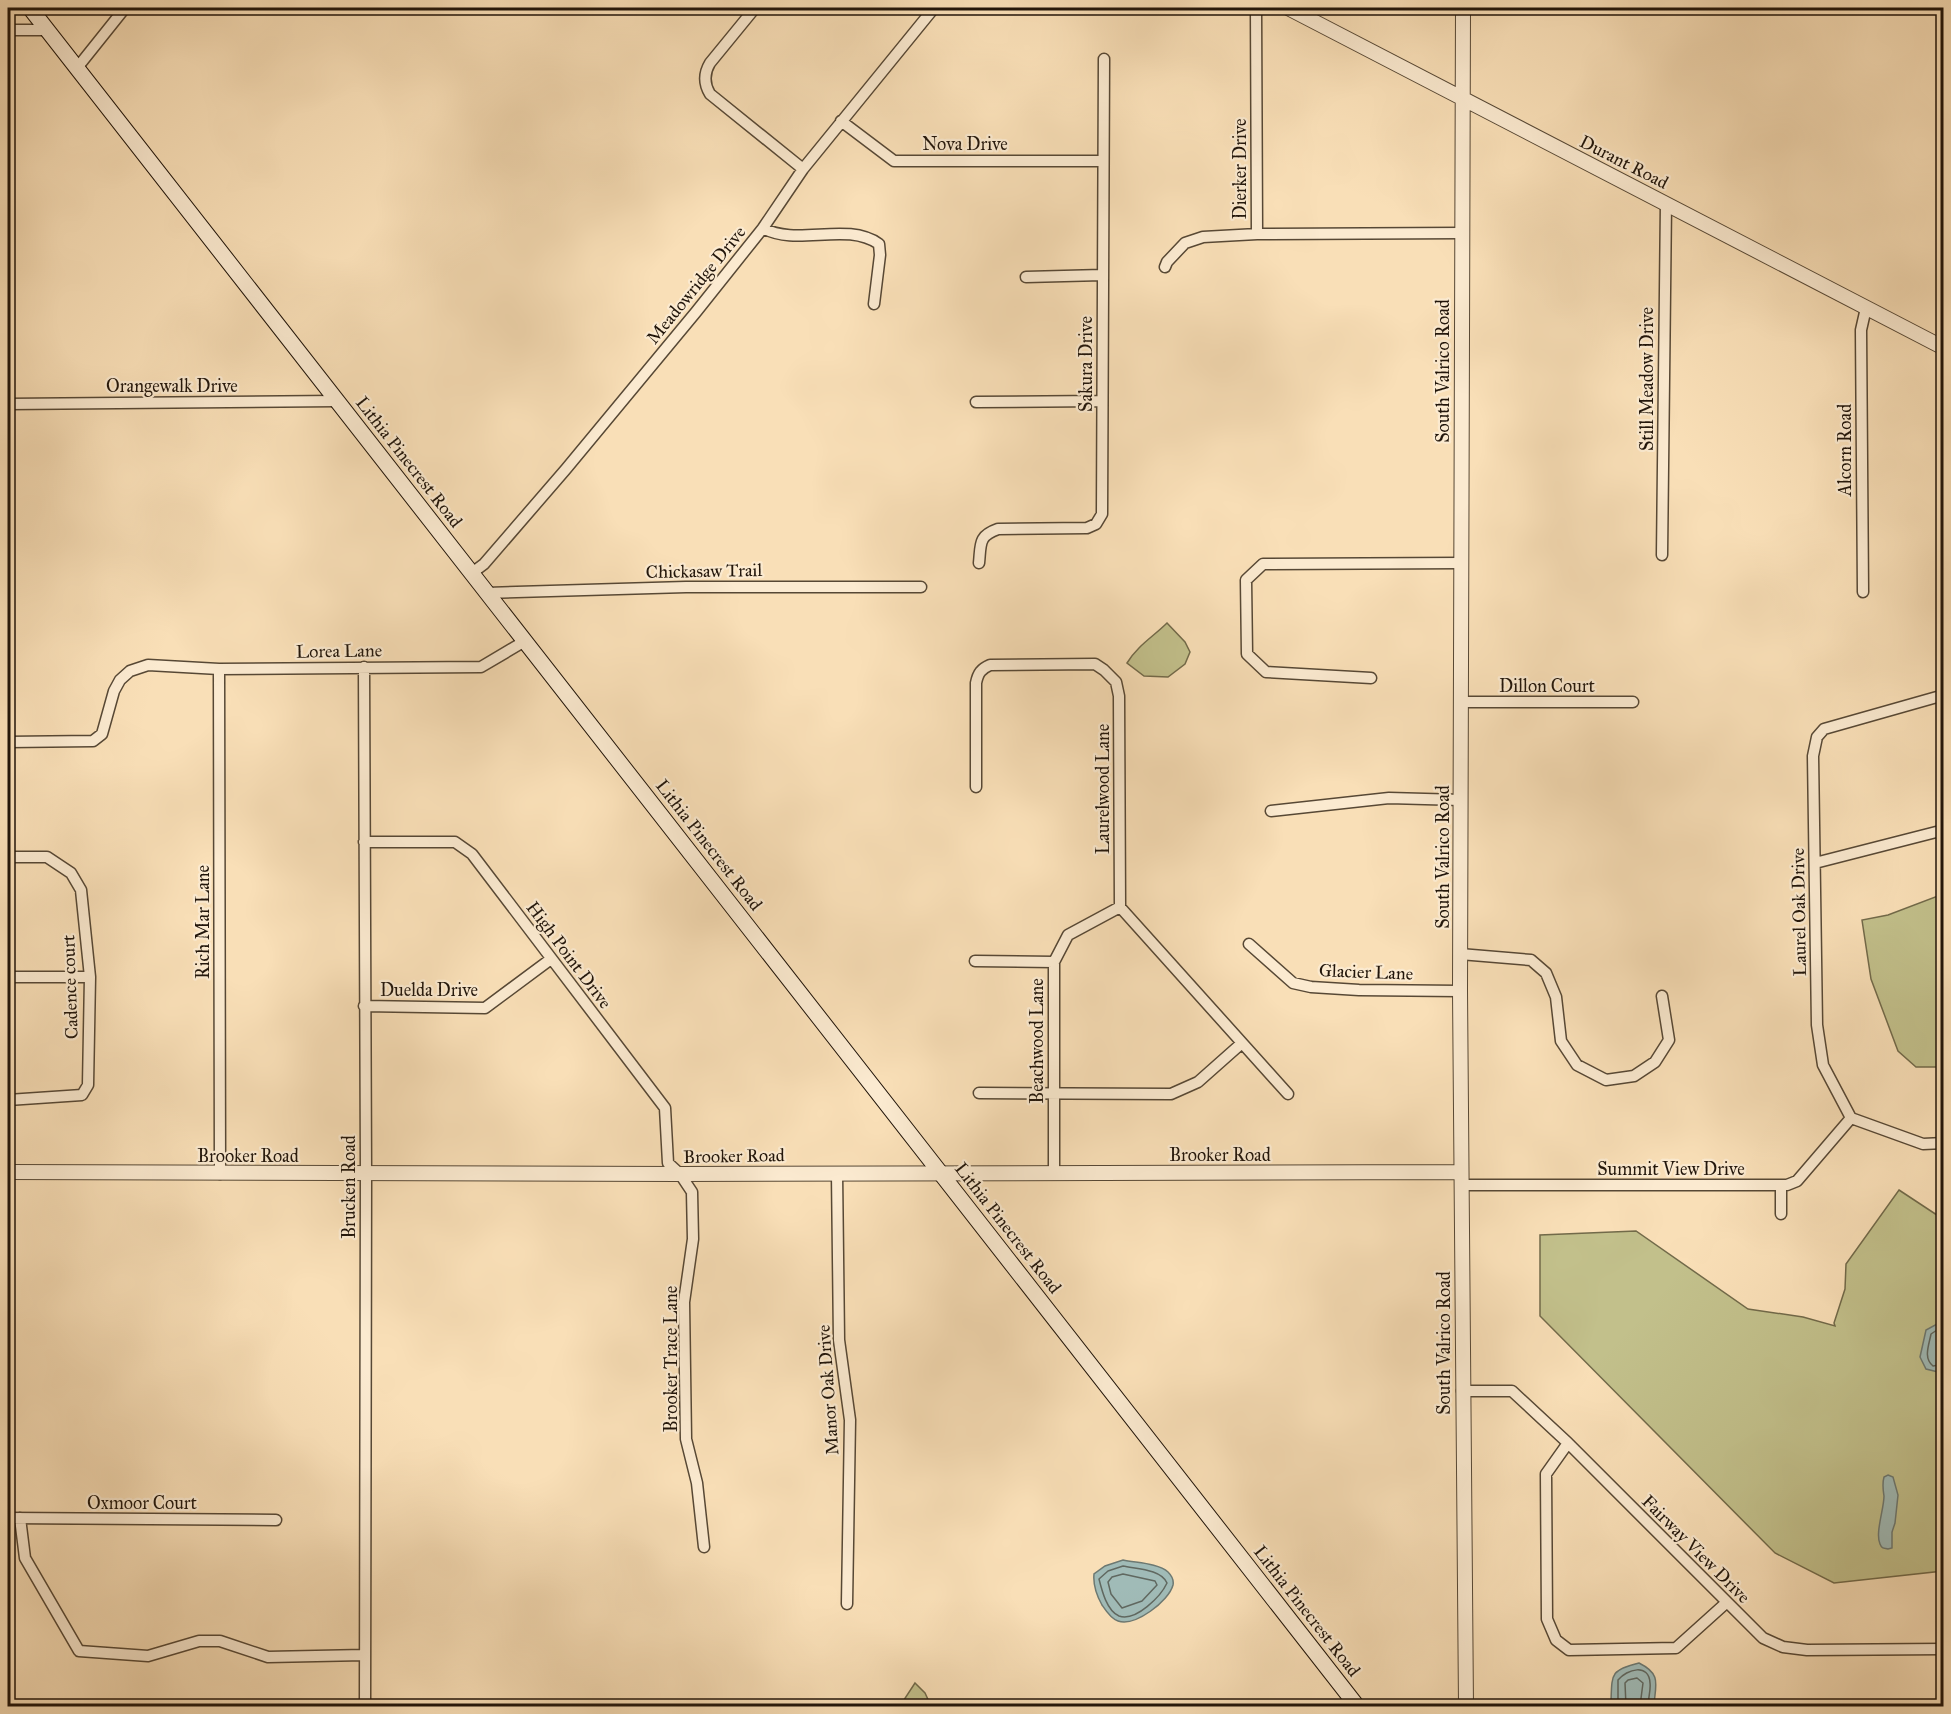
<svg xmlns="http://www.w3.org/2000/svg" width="1951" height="1714" font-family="'IM FELL Great Primer',serif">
<rect width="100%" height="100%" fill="#f9dfb7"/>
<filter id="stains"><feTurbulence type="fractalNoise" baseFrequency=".00333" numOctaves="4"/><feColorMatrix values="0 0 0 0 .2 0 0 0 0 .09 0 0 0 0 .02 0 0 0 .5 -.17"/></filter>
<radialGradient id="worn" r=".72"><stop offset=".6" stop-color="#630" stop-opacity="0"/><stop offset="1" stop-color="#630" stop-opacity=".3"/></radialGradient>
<!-- green -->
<path fill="#c2c08b" stroke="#726a4a" stroke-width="1.5" d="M1167 623 1185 642 1190 652 1185 664 1168 677 1144 676 1127 663C1137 646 1154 636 1167 623Z
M1943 894V1067H1916L1898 1051 1871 979 1862 920 1888 915Z
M1899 1190 1943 1219V1571L1834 1583 1775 1553 1540 1316V1235L1636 1231 1748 1309 1803 1317 1835 1326 1834 1323 1845 1289 1846 1264Z
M915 1683 925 1693 931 1706H895L902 1703Z"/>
<!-- water -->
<path fill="#a0bbb7" stroke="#6d7972" stroke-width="1.5" d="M1937 1324 1944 1326 1943 1368 1938 1372 1926 1369 1920 1357 1926 1330Z
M1888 1475 1893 1477 1898 1495 1895 1523 1892 1532V1548L1888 1549C1884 1548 1882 1549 1880 1544 1875 1533 1884 1509 1884 1496 1883 1489 1882 1484 1884 1477Z
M1123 1560C1136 1563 1158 1563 1168 1572 1171 1575 1174 1580 1173 1585 1169 1601 1135 1627 1118 1621 1111 1619 1106 1611 1102 1605 1097 1596 1093 1584 1094 1574L1105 1566Z
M1639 1663C1661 1674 1656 1683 1654 1704L1651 1706H1614L1611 1702C1612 1674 1610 1670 1639 1663Z"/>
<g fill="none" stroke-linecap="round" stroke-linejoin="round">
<!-- shore -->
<path stroke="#606860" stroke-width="1.5" d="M1944 1330H1937L1931 1334C1929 1345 1923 1358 1933 1366L1944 1364
M1123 1566C1136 1569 1161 1569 1167 1583 1161 1596 1136 1622 1119 1616 1107 1611 1102 1591 1099 1579L1108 1571Z
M1123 1574 1155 1581 1157 1585 1142 1601 1122 1608 1111 1594 1108 1582 1112 1577Z
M1618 1706V1680C1627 1669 1649 1663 1650 1683 1651 1690 1648 1699 1648 1706
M1626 1706 1625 1683 1628 1680 1637 1678 1643 1683 1640 1706"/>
<defs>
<path id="minor" d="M755 8 710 63C704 73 704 84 710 94L803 169
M1256 8 1257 234
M8 30H47
M77 68 125 8
M841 121 894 161H1102
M763 228C797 247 846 221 879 244L880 255 874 304
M1165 267 1167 262 1185 243 1203 237 1257 234 1462 233
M1026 277 1102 275
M976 402 1102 401
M8 404 337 401
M1943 541H1944
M1662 555 1666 203
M979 563C981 544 978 536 998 529L1087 528 1096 524 1102 514 1104 59
M472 573 484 564 566 469 696 312 763 228 803 169 934 8
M1863 592 1861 330 1866 308
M487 593 686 587H921
M364 667 366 1174 365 1706
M219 669 220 1174
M1371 678 1266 672 1247 654 1246 580 1263 564 1461 563
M1944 695 1824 729 1817 737 1813 756 1817 1025 1823 1065 1851 1118 1923 1144 1944 1143
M1461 702H1633
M8 742 93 741 102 734 114 691 120 680 130 671 148 665 219 669 481 667 525 641
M976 787V683C978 673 981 669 990 665L1095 664 1104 670 1116 682 1119 696 1120 907 1288 1094
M1271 811 1389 798 1461 800
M364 842H455L472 854 665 1108 668 1163 680 1174 692 1192 693 1239 684 1302 686 1439 697 1483 704 1547
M8 857H47L71 873 81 890 90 977 88 1085 82 1095 8 1100
M1815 863 1944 830
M1249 944 1293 983 1311 987 1359 990 1460 991
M1460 954 1531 960 1546 973 1556 997 1561 1041 1577 1065 1606 1080 1634 1076 1655 1062 1669 1040 1662 996
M975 961 1054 962
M8 977H90
M364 1006 485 1008 551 959
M979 1093 1171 1094 1198 1082 1242 1043
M837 1173 839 1340 850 1420 847 1604
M1054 1173V962L1068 935 1120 907
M1461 1185H1787L1797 1181 1851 1118
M1781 1214V1185
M1462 1391H1512L1568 1443 1763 1638 1783 1647 1807 1650 1944 1649
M1568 1443 1546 1474 1547 1619 1556 1640 1569 1650 1676 1648 1726 1603
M8 1518 276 1520
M20 1518 25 1558 79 1651 148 1656 199 1641H220L268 1657 364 1655"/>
<path id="tertiary" d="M1288 8 1944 348
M1463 8 1460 991 1466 1706
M8 1172 680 1174 1461 1172"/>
<path id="secondary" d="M30 8 1357 1706"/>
</defs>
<!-- minor casing -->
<use href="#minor" stroke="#574835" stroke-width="13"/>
<!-- tertiary casing -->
<use href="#tertiary" stroke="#574835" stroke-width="16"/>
<!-- secondary casing -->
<use href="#secondary" stroke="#21150a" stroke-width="17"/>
<!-- minor -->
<use href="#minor" stroke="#fbead0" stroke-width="10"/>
<!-- tertiary -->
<use href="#tertiary" stroke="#fbead0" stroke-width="14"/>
<!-- secondary -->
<use href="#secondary" stroke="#fbead0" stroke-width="15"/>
</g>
<g text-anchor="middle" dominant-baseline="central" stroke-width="4.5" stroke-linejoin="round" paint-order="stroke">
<!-- street labels -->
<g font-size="18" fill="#21150a" stroke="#fbead0">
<text x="965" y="144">Nova Drive</text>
<text transform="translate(1624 162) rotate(27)">Durant Road</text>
<text transform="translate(1240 169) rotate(-90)">Dierker Drive</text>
<text transform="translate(696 285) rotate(-51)">Meadowridge Drive</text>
<text transform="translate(1086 364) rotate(-90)">Sakura Drive</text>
<text transform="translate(1443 371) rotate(-90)">South Valrico Road</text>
<text transform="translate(1647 379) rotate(-90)">Still Meadow Drive</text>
<text x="172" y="386">Orangewalk Drive</text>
<text transform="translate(1845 450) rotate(-90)">Alcorn Road</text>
<text transform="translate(409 462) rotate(52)">Lithia Pinecrest Road</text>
<text transform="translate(704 571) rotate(-1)">Chickasaw Trail</text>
<text transform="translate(339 651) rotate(-1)">Lorea Lane</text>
<text x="1547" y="686">Dillon Court</text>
<text transform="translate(1103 789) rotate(-90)">Laurelwood Lane</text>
<text transform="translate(709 845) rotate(52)">Lithia Pinecrest Road</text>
<text transform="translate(1443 857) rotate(-90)">South Valrico Road</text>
<text transform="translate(1799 912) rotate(-91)">Laurel Oak Drive</text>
<text transform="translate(203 922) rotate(-90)">Rich Mar Lane</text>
<text transform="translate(569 955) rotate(53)">High Point Drive</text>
<text transform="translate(1366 972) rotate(2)">Glacier Lane</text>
<text transform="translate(70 987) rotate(-92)">Cadence court</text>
<text x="429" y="990">Duelda Drive</text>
<text transform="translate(1037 1041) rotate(-90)">Beachwood Lane</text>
<text x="1220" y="1155">Brooker Road</text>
<text x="248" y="1156">Brooker Road</text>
<text transform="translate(734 1156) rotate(-1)">Brooker Road</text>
<text x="1671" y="1169">Summit View Drive</text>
<text transform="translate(349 1187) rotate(-90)">Brucken Road</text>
<text transform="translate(1008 1228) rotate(52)">Lithia Pinecrest Road</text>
<text transform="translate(1444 1343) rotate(-90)">South Valrico Road</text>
<text transform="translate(671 1359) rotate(-90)">Brooker Trace Lane</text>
<text transform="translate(828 1390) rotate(-94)">Manor Oak Drive</text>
<text x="142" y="1503">Oxmoor Court</text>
<text transform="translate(1696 1549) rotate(45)">Fairway View Drive</text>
<text transform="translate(1307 1611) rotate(52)">Lithia Pinecrest Road</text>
</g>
</g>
<!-- margin -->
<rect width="1951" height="1714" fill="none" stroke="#f9dfb7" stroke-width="30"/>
<rect x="9" y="9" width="1933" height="1696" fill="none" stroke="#21150a" stroke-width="3"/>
<rect x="15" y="15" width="1921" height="1684" fill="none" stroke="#21150a" stroke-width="1.5"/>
<rect width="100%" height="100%" filter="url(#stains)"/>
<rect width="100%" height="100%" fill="url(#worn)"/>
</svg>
